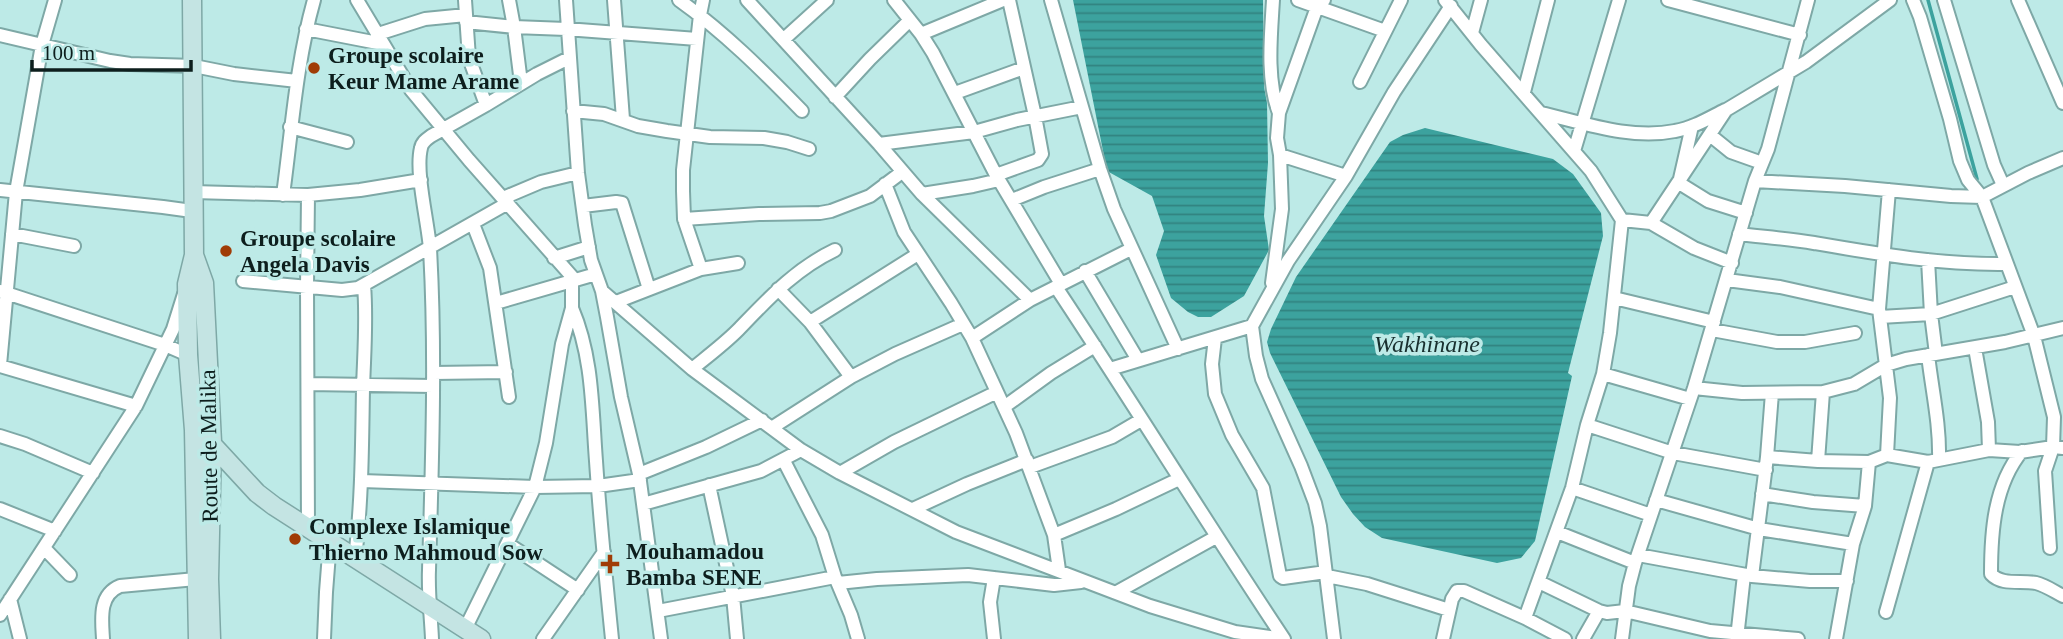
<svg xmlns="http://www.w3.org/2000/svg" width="2063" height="639" font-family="'Times New Roman',serif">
<defs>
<pattern id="water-rules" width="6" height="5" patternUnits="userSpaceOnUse" patternTransform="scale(1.75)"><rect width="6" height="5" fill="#3ca29e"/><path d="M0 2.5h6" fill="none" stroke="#318380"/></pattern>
</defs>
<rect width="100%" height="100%" fill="#bdeae7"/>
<!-- water -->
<path fill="url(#water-rules)" d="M1073 0H1263L1264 87 1267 103 1268 163 1264 216 1269 250 1244 296 1211 317H1198L1188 312 1171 298 1156 255 1164 231 1152 196 1107 171Z
M1425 128 1553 159 1573 174 1601 213 1603 236 1568 373 1572 376 1535 541 1521 558 1497 563 1382 538 1365 527 1353 514 1341 497 1270 353 1267 342 1271 329 1296 277 1390 142 1403 135Z"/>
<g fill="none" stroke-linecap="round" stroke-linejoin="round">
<!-- stream -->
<path stroke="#3ca29e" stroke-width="3.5" d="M1928 0 1977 179"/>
<defs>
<path id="street" d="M357 0 411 90 469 160 575 280
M465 0 469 58 486 105
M509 0 514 27 521 83
M566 0 578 173 585 225 591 260 602 291 607 317 621 397 639 474 661 639
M614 0 623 119
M679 0C724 32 763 71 802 111
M747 0 879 144 922 194 1030 300
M894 0 921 34 933 53 996 175 1061 284
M1051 0 1100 169 1114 209 1178 349
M1273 0C1271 34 1266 80 1279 113
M1298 0 1385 31
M1445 0 1481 45 1591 171 1622 220 1651 223 1694 248 1732 263
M1668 0 1800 35
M1913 0 1920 17 1950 119 1960 161 1968 180 1982 197 2034 336 2054 417 2053 447 2045 471 2050 548
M1944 0 1994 165 2003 185
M2018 0 2063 103
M466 22 514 27 566 29 697 39
M306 29 383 44
M1472 33 1481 0
M378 34 425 19 466 15
M921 34 1003 0
M0 35 110 61 130 64 194 66 234 74 297 81
M784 39 827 0
M1360 82 1401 0
M1524 92 1548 0
M955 93 1024 68
M835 97 870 59 910 20
M573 111 604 114 638 126 667 131 710 137 764 138 787 142 809 149
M1541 113C1584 123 1631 140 1675 131 1693 128 1709 118 1725 110
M1692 126 1679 183 1708 201 1746 213
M290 127 347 142
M1710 135 1731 152 1762 163
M879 144 974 132 1017 120 1082 107
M1574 151 1619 0
M1280 155 1346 176
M996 175 1038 160 1042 154 1035 116 1009 0
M1755 181 1845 186 1951 196 1982 197 2028 173 2063 158
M885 184 904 232 951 303 972 338 1016 433 1054 535 1059 570
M0 190 163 207 192 211
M193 192 308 195 360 190 421 180
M922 194 973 186 999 180
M283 195C292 129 296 64 314 0
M308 195 307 287 308 528
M503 198 541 182 578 173
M1012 200 1044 187 1100 169
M583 206 616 202 622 203 649 289
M684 219 759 214 820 213 831 211 870 196 902 172
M1651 223 1726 110 1806 62 1890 0
M473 224 490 268 509 397
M12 234 74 246
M1739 234C1764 237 1790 239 1814 243 1878 254 1941 265 2006 264
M554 258 589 247
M1928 260 1931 314 1936 354
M701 269 684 219 683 191V170L700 15 703 0
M1085 271 1138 360
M1727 280 1780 287 1879 309
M243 281 342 290 358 288 508 203
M1272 283 1282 209 1280 155 1277 138 1279 113 1317 7 1324 0
M1056 287C1133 403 1206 522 1284 639
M778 289 810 322 851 377
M0 291 165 345 188 355
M602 291 692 369 801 450 840 473 956 532 1150 606 1235 632 1283 639
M1614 298 1714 322
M616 302 701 269 738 263
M496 303 596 274
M572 308C593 357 592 409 596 461 600 521 606 580 612 639
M1880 317 1931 314 2015 287
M810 322 918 254
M1712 330 1777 342H1805L1855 333
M972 338 1030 300 1131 249
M1215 338 1212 364 1215 394 1232 435 1263 488 1280 576 1283 578 1326 572
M1928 355C1932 390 1940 424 1939 459
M0 365 16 192 42 45 55 0
M0 366 136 406
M692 369C708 356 724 344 738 330 768 299 795 269 835 250
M1110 369 1252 326
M433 373 506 372
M1603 374 1690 399
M308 384 433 386
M1694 388 1742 393 1823 392 1854 384 1886 365 1906 359 2005 342 2063 328
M1004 407 1051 373 1095 346
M1587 425 1673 453 1766 470
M773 427 851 377 895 354 963 324
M0 436 25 444 93 473
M1989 450 2020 452 2053 447 2063 448
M2022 451C1994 485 1991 532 1991 574 2002 586 2021 580 2036 583 2045 585 2055 592 2063 596
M1887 455 1890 398 1879 309 1889 190
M1767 457 1818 461 1869 462
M784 461 822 535 835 577 851 615 858 639
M1818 461 1823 392
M1030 467 1112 437 1141 420
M840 473 894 442 997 392
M639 474 706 447 762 420
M362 481 535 487 598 486 640 480
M709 485 733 596 737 639
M1572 488 1651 515
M1762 494 1813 502 1865 506
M1656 500 1759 529 1853 544
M643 504 761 471 801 450
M0 509 55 531
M913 509 967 484 1027 460
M1557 532 1635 563
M1054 535 1116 509 1179 479
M508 544 578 590
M44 548 70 575
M1638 555 1752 576 1810 581H1847
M355 558C362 501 362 445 363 389 364 354 367 320 364 285
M1327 576 1367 584 1449 610
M1752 576 1767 457 1772 393
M994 578 990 602 994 639
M1539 582 1599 611 1607 613 1625 611 1710 631 1798 639
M838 583 877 579 968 575 1054 585 1081 582
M1117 592 1216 537
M10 599 20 639
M658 611 835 577
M1886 612 1928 462
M0 615 136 406 173 329 184 294
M1525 618 1572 488 1587 425 1603 374 1610 333 1622 220
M465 629 535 487 546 443 562 344 572 308V281
M1737 638 1744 575
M103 639C102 620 98 595 120 586L196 579
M324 639 326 592 330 541
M432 639C431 616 428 593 429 570 432 464 436 354 430 249 428 222 415 172 421 148 422 142 427 139 431 136L486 105 537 74 569 58
M543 639 604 552
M1334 639 1320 526 1315 503 1301 466 1262 379 1256 356 1252 326 1288 261 1346 176 1394 92 1451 6
M1443 639 1452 599 1457 591H1464L1525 618 1565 639
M1583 639 1599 611
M1622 639 1629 586 1635 563 1694 388 1755 181 1768 149 1808 0
M1836 639 1853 544 1865 506 1869 462 1887 455 1928 462 1989 450 1988 422 1975 348"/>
<path id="secondary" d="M192 0 194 255 187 284 188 355 194 430 198 639
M194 255 204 283 212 442 209 579 211 639
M208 440 257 493 274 506 481 639"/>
</defs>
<!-- street casing -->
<use href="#street" stroke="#7ea8a6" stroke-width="16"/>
<!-- secondary casing -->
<use href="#secondary" stroke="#7ea8a6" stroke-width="21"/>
<!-- street -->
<use href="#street" stroke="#fff" stroke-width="12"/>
<!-- secondary -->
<use href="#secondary" stroke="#c4e4e3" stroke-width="18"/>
</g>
<!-- markers -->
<g fill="#a03c06" stroke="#bdeae7" stroke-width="2.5">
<circle cx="314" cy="68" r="7"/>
<circle cx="226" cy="251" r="7"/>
<circle cx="295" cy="539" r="7"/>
<path d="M606.5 553.5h7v7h7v7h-7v7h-7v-7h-7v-7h7z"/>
</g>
<g text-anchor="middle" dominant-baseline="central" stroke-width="7" stroke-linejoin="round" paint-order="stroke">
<!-- poi labels -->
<g font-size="23" font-weight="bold" fill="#0d1e1d" stroke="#bdeae7" text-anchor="start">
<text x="328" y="55">Groupe scolaire<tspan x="328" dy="26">Keur Mame Arame</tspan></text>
<text x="240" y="238">Groupe scolaire<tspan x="240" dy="26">Angela Davis</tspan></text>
<text x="309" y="526">Complexe Islamique<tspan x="309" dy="26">Thierno Mahmoud Sow</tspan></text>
<text x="626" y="551">Mouhamadou<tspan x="626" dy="26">Bamba SENE</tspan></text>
</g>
<!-- street labels -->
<g font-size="23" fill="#0d1e1d" stroke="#bdeae7">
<text transform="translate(209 446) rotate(-91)">Route de Malika</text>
</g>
<!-- water labels -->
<g font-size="24" font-style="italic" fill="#19302f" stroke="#bdeae7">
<text x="1427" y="344">Wakhinane</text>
</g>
</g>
<!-- scale -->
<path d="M32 60v10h159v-10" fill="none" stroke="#0d1e1d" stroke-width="3.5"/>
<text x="42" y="60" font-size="21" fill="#0d1e1d" stroke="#bdeae7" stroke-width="5" paint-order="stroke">100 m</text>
</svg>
